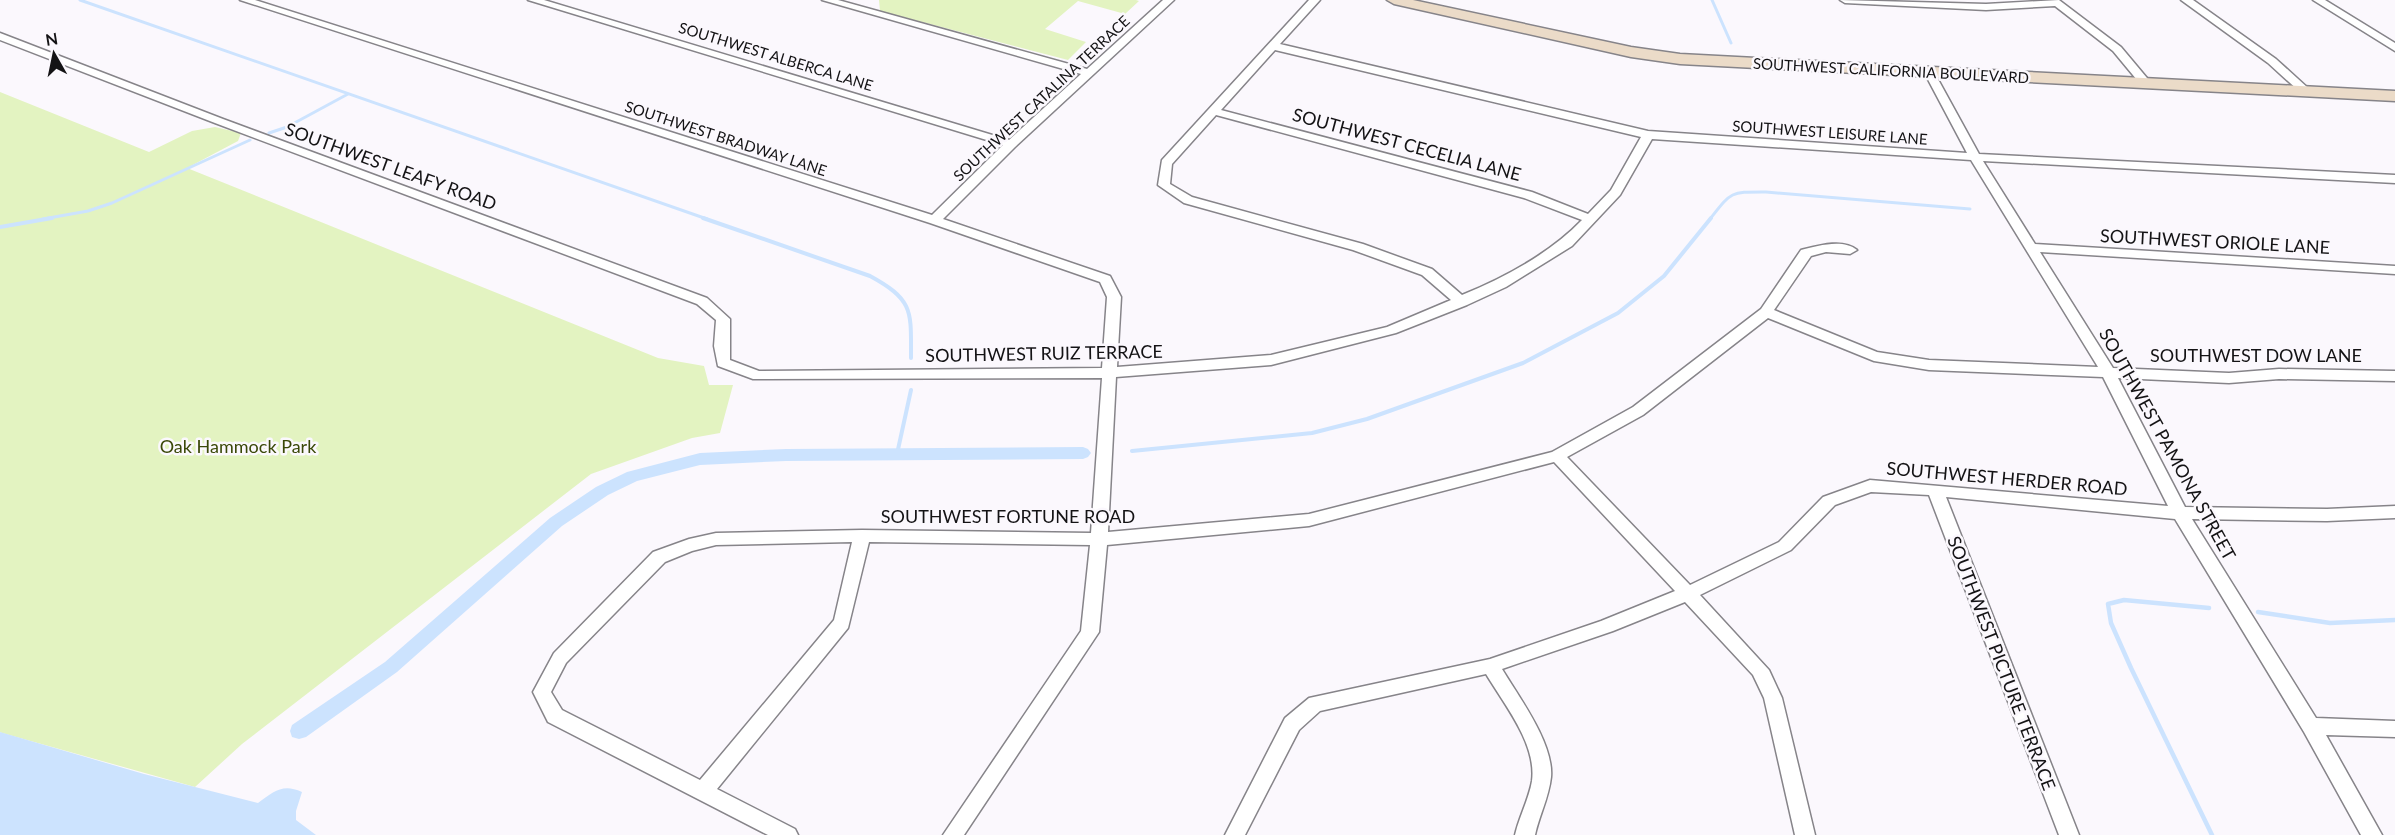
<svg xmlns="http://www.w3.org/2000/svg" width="2395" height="835" font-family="Lato,sans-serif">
<rect width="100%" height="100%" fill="#fbf8fd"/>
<!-- green -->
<path fill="#e3f3c1" d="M879 0H1136L1139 1 1125 14 1078 1 1045 29 1086 42 1068 60 880 11Z
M0 92 149 152 192 131 215 127 241 133 238 141 187 168 658 358 704 366 709 385H733L720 433 692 438 591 474 242 744 195 787 2 733 0 732Z"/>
<!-- water -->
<path fill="#cce3fe" d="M0 732 144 774 258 803C274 791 283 783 302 792L296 811V820L316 835H0Z"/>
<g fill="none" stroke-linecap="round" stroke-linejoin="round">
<!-- stream-far2 -->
<path stroke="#cce3fe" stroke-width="3" d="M80 0 707 219
M1712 0 1731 43
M269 133 287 127 348 94
M43 219 88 211 112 203 250 140
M1710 219C1732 191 1730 192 1766 192L1970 209"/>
<!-- stream-far1 -->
<path stroke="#cce3fe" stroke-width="4" d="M703 218 870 276C914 300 911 311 911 358
M0 227 52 218
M1132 451 1312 433 1367 419 1523 363 1618 313 1664 276 1711 218
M897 454 911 390"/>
<!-- stream -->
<path stroke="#cce3fe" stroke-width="4.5" d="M2209 608 2124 600 2108 604 2111 623 2131 668 2212 835
M2258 612 2330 623 2395 620"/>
<!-- canal -->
<path fill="#cce3fe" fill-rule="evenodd" d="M1083 447 1088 449 1091 453 1088 457 1083 459 786 461 700 465 637 481 608 495 562 526 397 672 306 737 299 739 292 737 290 731 292 725 385 662 550 518 596 487 627 472 700 453 786 449Z"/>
<defs>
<path id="street" d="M240 0H255L932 215 1003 145 528 0H544L1009 140 1081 74 822 0H838L1087 69 1163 0H1174L1015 147 943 219 1110 276 1121 297 1117 367 1271 355 1387 327 1451 300 1422 275 1353 250 1184 203 1158 185 1162 160 1309 0H1320L1280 44 1648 131 1967 153 1924 72 1929 69 1934 72 1979 154 2395 175V183L1983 161 2035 244 2395 266V274L2040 252 2113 368 2229 373 2279 369 2395 371V381L2279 379 2229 383 2118 378 2185 507 2327 509 2395 506V518L2327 521 2192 519 2316 718 2395 721V737L2326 735 2382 835H2361L2304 732 2175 519 1946 497 2079 835H2059L1929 495 1871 492 1835 505 1791 550 1700 595 1769 670 1782 698 1815 835H1795L1764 698 1753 675 1685 602 1613 631 1502 669C1519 697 1554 744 1551 777 1549 797 1539 816 1535 835H1515C1519 817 1529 799 1532 781 1537 744 1504 704 1486 674L1320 711 1299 730 1245 835H1225L1285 718 1309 698 1490 659 1601 621 1675 591 1554 462 1309 526 1107 545 1099 632 964 835H943L1081 631 1090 545 869 542 848 628 717 789 795 829 798 835H768L548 722 533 692 554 653 653 552 689 539 716 533 862 530 1091 533 1102 378 753 379 718 366 714 346 716 320 697 304 215 123 0 40V33L223 119 707 298 730 319V360L759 371 1102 368 1107 297 1100 282 930 223ZM1275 50 1641 137 1611 190 1588 214 1532 192 1221 110ZM1216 115 1524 198 1582 220C1549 254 1506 277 1462 295L1432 269 1363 244 1192 197 1170 184 1172 164ZM1652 139 1971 160 2098 367 1929 360 1877 352 1774 310 1811 256 1826 252 1850 254 1857 250C1843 238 1817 246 1801 250L1761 309 1633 407 1552 452 1309 514 1108 532 1116 377 1271 365 1396 333 1467 305 1506 287 1572 246 1620 195ZM1768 318 1874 361 1929 370 2103 377 2168 506 1870 480 1823 497 1779 542 1690 585 1567 457 1643 415ZM852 542 834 620 700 780 562 710 551 692 566 663 665 562 692 551 716 545Z
M1840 0 1986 4 2059 0 2121 47 2152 84 2146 87 2142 86 2113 51 2055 6 1986 10 1845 3Z
M2181 0H2193L2276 59 2308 88V92H2300L2268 63Z
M2313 0H2325L2395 43V51Z"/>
<path id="secondary" d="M1387 0H1413L1631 47 1680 54 2395 91V101L1680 64 1631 57 1394 4Z"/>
</defs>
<!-- street casing -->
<use href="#street" stroke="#868489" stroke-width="3"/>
<!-- secondary casing -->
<use href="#secondary" stroke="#868489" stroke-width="3"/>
<!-- street -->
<use href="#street" fill="#fff" fill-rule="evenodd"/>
<!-- secondary -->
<use href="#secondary" fill="#ebdbc8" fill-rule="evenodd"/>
</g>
<g text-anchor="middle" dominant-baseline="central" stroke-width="5" stroke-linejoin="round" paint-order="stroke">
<!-- far-street labels -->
<g font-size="15" fill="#141315" stroke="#fbf8fd">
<text transform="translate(776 56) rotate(17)">SOUTHWEST ALBERCA LANE</text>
<text transform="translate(1891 70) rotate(3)">SOUTHWEST CALIFORNIA BOULEVARD</text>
<text transform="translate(1041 98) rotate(-43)">SOUTHWEST CATALINA TERRACE</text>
<text transform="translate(1830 132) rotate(4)">SOUTHWEST LEISURE LANE</text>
<text transform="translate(726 138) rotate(18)">SOUTHWEST BRADWAY LANE</text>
</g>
<!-- street labels -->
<g font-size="18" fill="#141315" stroke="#fbf8fd">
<text transform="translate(1407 144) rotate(15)">SOUTHWEST CECELIA LANE</text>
<text transform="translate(391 166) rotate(20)">SOUTHWEST LEAFY ROAD</text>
<text transform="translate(2215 241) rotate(3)">SOUTHWEST ORIOLE LANE</text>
<text transform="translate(1044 353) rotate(-1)">SOUTHWEST RUIZ TERRACE</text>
<text x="2256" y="355">SOUTHWEST DOW LANE</text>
<text transform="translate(2168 444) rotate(61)">SOUTHWEST PAMONA STREET</text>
<text transform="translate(2007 478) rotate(5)">SOUTHWEST HERDER ROAD</text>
<text x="1008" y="516">SOUTHWEST FORTUNE ROAD</text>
<text transform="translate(2002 663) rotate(69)">SOUTHWEST PICTURE TERRACE</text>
</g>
<!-- park labels -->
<g font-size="18" fill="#3a4808" stroke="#fbf8fd">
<text x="238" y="446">Oak Hammock Park</text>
</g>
</g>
<!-- north arrow -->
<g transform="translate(54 54) rotate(351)" stroke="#fbf8fd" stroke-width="4.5" paint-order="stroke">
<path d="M0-4.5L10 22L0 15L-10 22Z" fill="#141315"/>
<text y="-9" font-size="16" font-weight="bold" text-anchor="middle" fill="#141315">N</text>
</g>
</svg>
